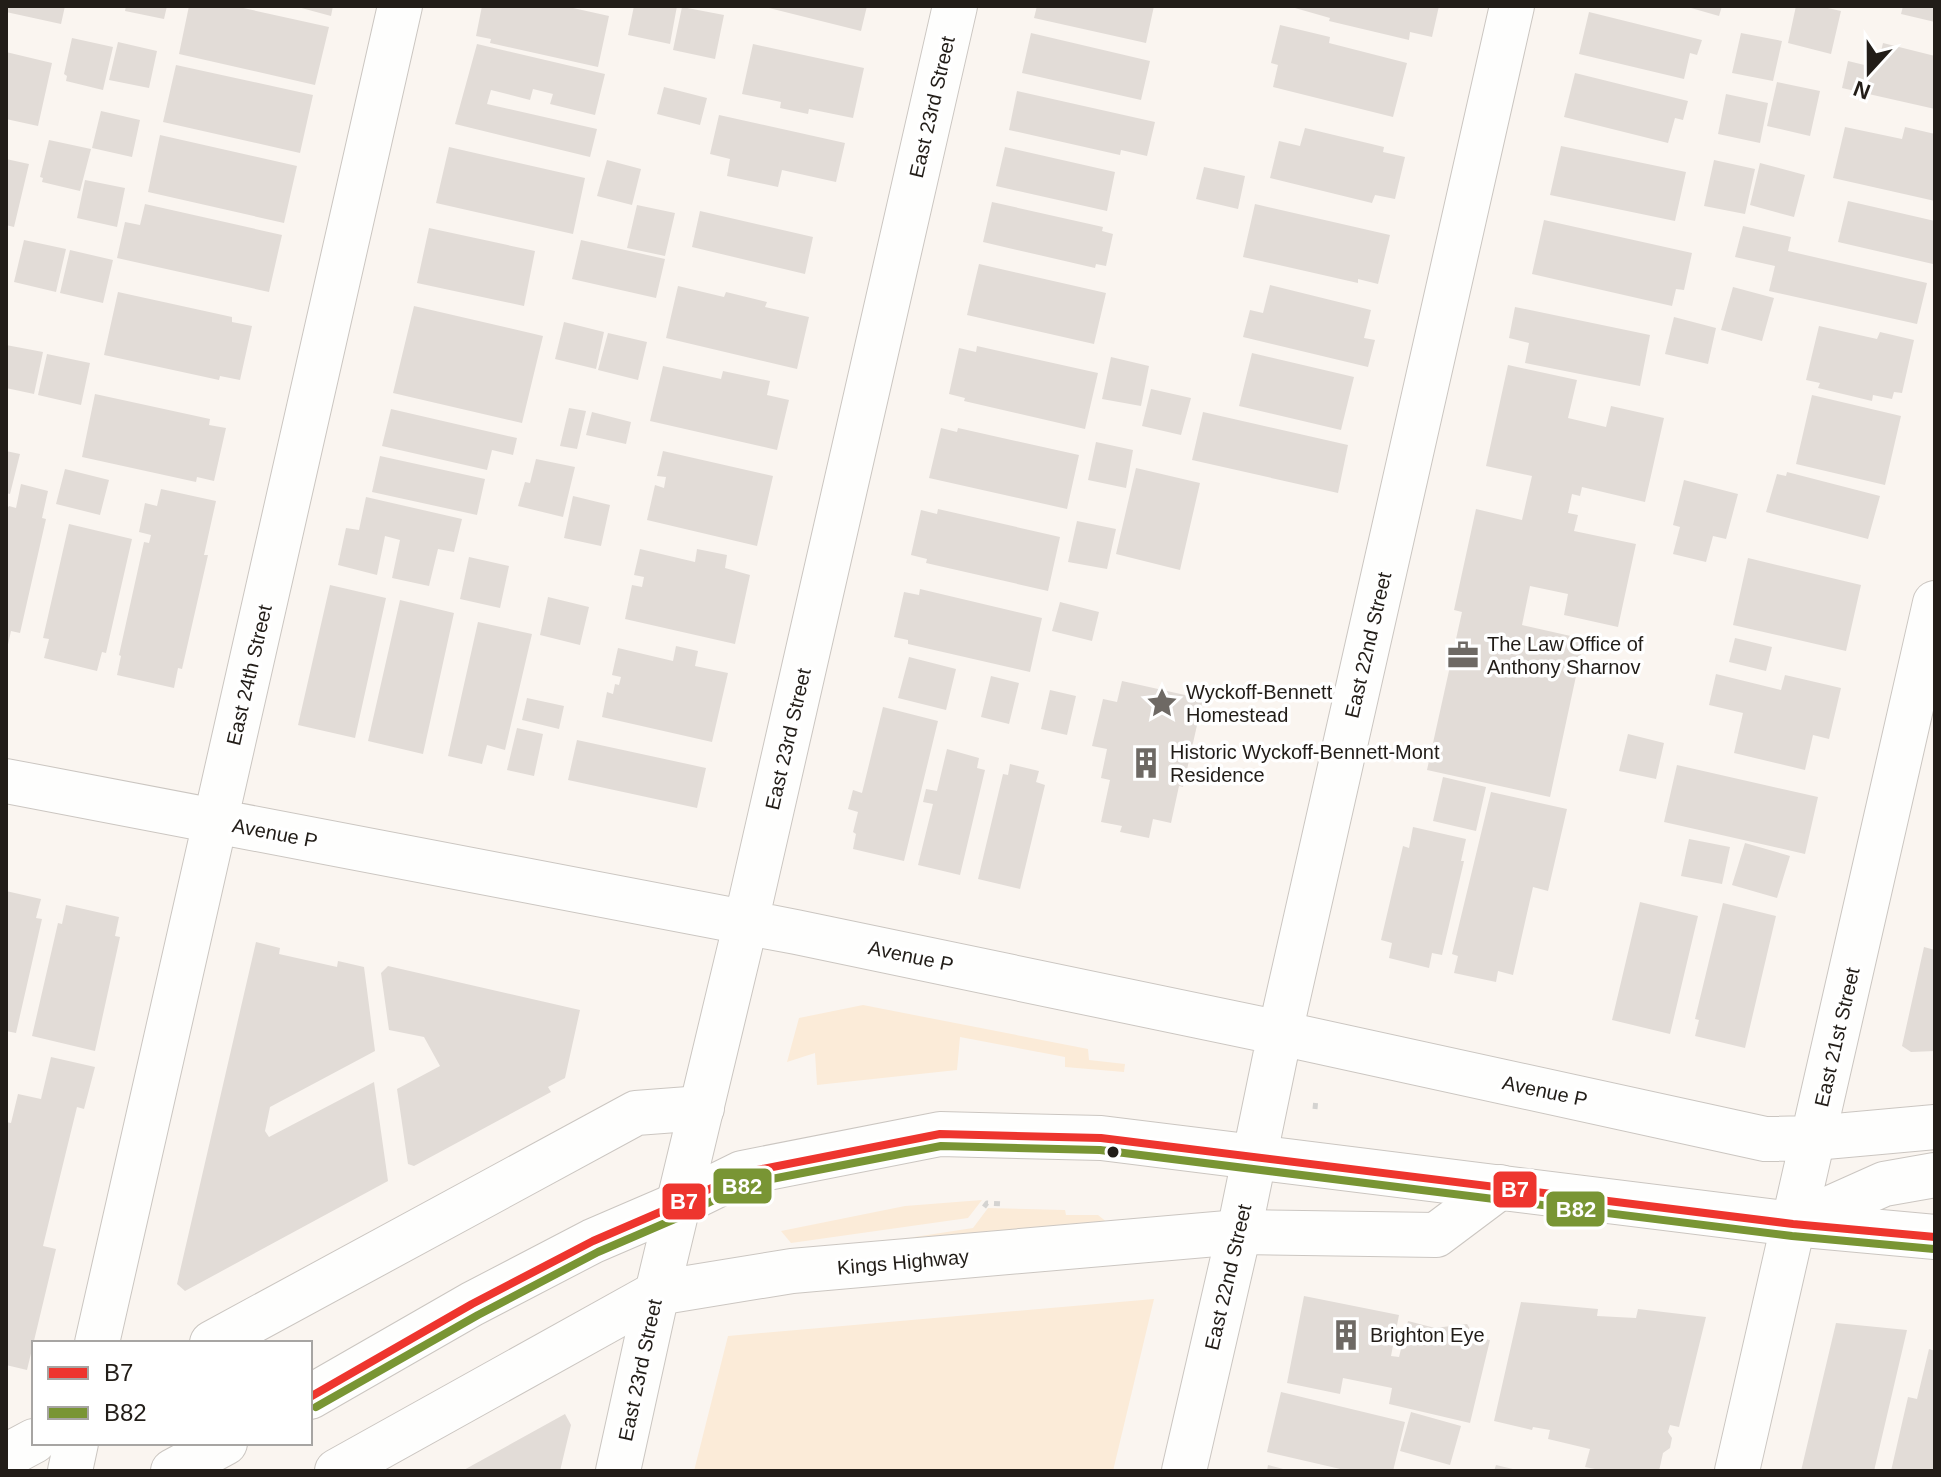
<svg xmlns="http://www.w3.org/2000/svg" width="1941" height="1477" font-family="Arial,sans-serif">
<rect width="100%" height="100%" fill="#faf5f0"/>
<!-- green -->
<path fill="#fbebd8" d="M863 1005 1088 1049 1089 1060 1125 1064 1124 1072 1065 1067V1057L960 1037 957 1070 817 1085 815 1053 787 1062 799 1018Z
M982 1200 968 1218 791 1243 781 1231 905 1206Z
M988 1208 1065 1210 1066 1215H1098L1108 1223 908 1238 973 1228Z
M1154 1299 1113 1471H694L728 1336Z"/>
<!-- building -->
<path fill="#e2dcd7" d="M6 6H65L61 24 6 12Z
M126 6H167L164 19 125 11Z
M189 6H234L329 27 315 85 179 54Z
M294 6H333L331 16Z
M482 6H564L609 16 598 67 490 43 491 39 476 36Z
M634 6H677L670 44 628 35Z
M761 6H867L861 31Z
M1037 6H1154L1146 43 1034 18Z
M1288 6H1439L1432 37 1410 32 1409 40 1329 21 1330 18Z
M1684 6H1722L1719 16Z
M1796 6H1819L1841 11 1831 54 1788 43Z
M1903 6H1935V22L1901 14Z
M682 7 724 15 715 59 673 50Z
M1589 12 1702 40 1697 55 1690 53 1684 79 1579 54Z
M1280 25 1330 37 1329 43 1407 63 1393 117 1273 87 1278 65 1271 63Z
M1031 33 1150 61 1141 100 1022 73Z
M1741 33 1782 41 1773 81 1732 73Z
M72 38 113 47 103 90 66 81 67 76 64 74Z
M118 42 157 51 149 88 109 80Z
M1883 43 1935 56V109L1842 88 1848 61 1877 68Z
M477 44 605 74 595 115 550 104 553 94 533 89 530 100 491 90 487 104 597 129 590 157 455 124Z
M753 44 864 68 853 118 809 109 808 114 780 108 781 102 742 94Z
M6 52 52 63 38 126 6 119Z
M176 65 313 95 300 153 163 122Z
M1575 73 1688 101 1683 120 1675 118 1668 143 1564 117Z
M1777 82 1820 91 1810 136 1767 126Z
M664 87 707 98 700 125 657 114Z
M1017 91 1155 122 1147 156 1121 150 1120 155 1009 130Z
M1726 94 1768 103 1760 143 1718 134Z
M101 111 140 120 132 157 92 148Z
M719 115 845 143 836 182 782 170 778 187 727 176 730 159 710 154Z
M1845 127 1902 139 1905 127 1935 134V201L1833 178Z
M1305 128 1384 147 1383 152 1405 157 1395 199 1375 195 1372 203 1270 178 1279 141 1300 146Z
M160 135 297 166 284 223 148 192Z
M49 140 91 149 80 191 42 182 43 178 40 177Z
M1561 146 1686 172 1675 221 1550 195Z
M449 147 585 178 573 234 436 203Z
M1005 147 1115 172 1107 211 996 186Z
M6 159 29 164 14 227 6 225Z
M607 160 641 169 632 205 597 196Z
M1714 160 1755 169 1745 214 1704 206Z
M1760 163 1805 175 1794 217 1750 205Z
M1204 167 1245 176 1238 209 1196 199Z
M85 180 125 188 117 227 77 218Z
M1848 201 1935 221 1933 264 1838 242Z
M992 202 1103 227 1102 231 1113 234 1106 266 1096 264 1095 268 983 242Z
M145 204 282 235 269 292 117 258 125 222 140 225Z
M1255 204 1390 235 1378 284 1358 279V283L1243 257Z
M637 205 675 213 665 256 627 248Z
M700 211 813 237 805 274 692 247Z
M1544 220 1692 253 1684 290 1676 289 1672 306 1532 274Z
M1743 226 1791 237 1788 251 1927 283 1917 324 1769 291 1775 266 1735 257Z
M429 228 535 251 524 306 417 283Z
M24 240 66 249 56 292 14 282Z
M581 240 665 259 656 298 572 279Z
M70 250 113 260 103 303 60 293Z
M979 264 1106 293 1094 344 967 315Z
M1270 285 1371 310 1364 338 1375 340 1368 367 1243 337 1250 310 1263 313Z
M678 286 724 297 726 292 767 302 765 307 809 317 797 369 666 338Z
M1733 287 1774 298 1762 341 1721 330Z
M118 292 232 317V322L252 326 240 380 220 376 219 380 104 355Z
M414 306 543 336 522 423 393 393Z
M1515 307 1650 335 1640 386 1525 363 1529 343 1509 338Z
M1674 317 1716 328 1708 364 1665 354Z
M564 322 604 332 596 369 555 359Z
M1819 326 1877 339 1880 332 1914 340 1902 393 1894 392 1892 399 1873 395 1872 401 1818 388 1820 383 1806 380Z
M608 333 647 342 638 380 598 370Z
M6 345 43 352 34 394 6 388Z
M977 346 1098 373 1085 429 964 401 965 398 949 394 959 348 976 352Z
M1252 353 1354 377 1341 430 1239 406Z
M47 354 90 363 81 405 38 395Z
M1111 357 1149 366 1141 406 1102 399Z
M1508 365 1577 380 1568 418 1606 427 1611 406 1664 418 1645 502 1582 487 1580 496 1572 494 1568 513 1578 515 1574 531 1636 544 1618 627 1564 615 1568 594 1530 586 1522 625 1584 639 1550 797 1427 770 1462 612 1454 610 1476 509 1522 520 1532 476 1486 466Z
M663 366 721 379 723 371 770 381 767 395 789 400 777 450 650 421Z
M1151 389 1191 398 1181 435 1142 426Z
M95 394 210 419 209 425 226 428 214 481 197 477 196 482 82 457Z
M1812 395 1901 416 1885 485 1796 464Z
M569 408 586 411 577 449 560 446Z
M391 409 517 438 513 455 492 450 487 470 382 446Z
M592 412 631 422 626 444 586 435Z
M1203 412 1348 445 1338 493 1192 460Z
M941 428 957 432 958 428 1079 455 1067 509 929 478Z
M1096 442 1133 450 1126 488 1088 480Z
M6 451 20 454 10 494 6 493Z
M663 451 773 476 757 546 647 520 655 485 664 488 666 477 657 476Z
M380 456 485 479 477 515 372 492Z
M536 459 575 467 563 517 518 506 525 482 530 483Z
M1136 468 1200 483 1180 570 1116 554Z
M65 469 109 480 100 515 56 504Z
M1787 472 1880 496 1868 539 1766 512 1777 474 1786 476Z
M1684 480 1738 494 1726 539 1713 536 1706 562 1673 554 1680 527 1673 525Z
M21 484 48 491 42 518 46 519 20 633 11 631 7 649 6 510 9 506 16 508Z
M161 489 216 501 204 555H208L182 669 178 668 174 688 117 675 121 656 119 655 144 542 149 543 151 535 139 532 145 503 157 506Z
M573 496 610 505 601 546 564 538Z
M366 497 462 519 454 552 438 549 429 586 392 578 400 540 385 536 377 575 338 565 346 528 359 530Z
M938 509 1060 537 1048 591 926 563 927 559 911 555 921 510 937 514Z
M1077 521 1116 529 1107 569 1068 562Z
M69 524 132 539 106 653 102 652 97 671 44 658 49 639 43 638Z
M640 549 695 562 697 549 727 555 725 568 750 575 735 644 625 619 632 585 642 587 644 577 634 575Z
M469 557 509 566 500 608 460 599Z
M1748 558 1861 585 1846 651 1733 625Z
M330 585 386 598 355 738 298 725Z
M920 589 1042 618 1030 672 908 644V640L894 637 904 592 919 595Z
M548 597 589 607 580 645 540 635Z
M400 600 454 613 423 754 368 741Z
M1060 602 1099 612 1092 641 1052 631Z
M478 622 532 634 505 750 487 745 482 764 448 756Z
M1735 638 1772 647 1766 671 1729 662Z
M676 646 698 651 695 666 728 673 712 742 602 717 607 692 613 694 615 684 619 685 621 677 612 675 618 648 673 661Z
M909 657 956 669 946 710 898 698Z
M1716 674 1781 690 1785 675 1841 688 1829 739 1813 735 1805 770 1734 753 1743 713 1709 705Z
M991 676 1019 683 1009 724 981 717Z
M1122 681 1203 699 1183 787 1179 786 1171 823 1153 819 1149 838 1120 832 1122 826 1101 822 1110 780 1101 778 1107 749 1092 746 1103 699 1117 702Z
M1050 690 1076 696 1067 735 1041 729Z
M527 698 564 706 559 729 522 720Z
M883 707 938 721 904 861 853 849 856 834 853 832 858 812 848 809 853 790 862 793Z
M517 728 543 734 534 776 507 770Z
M1628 734 1664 743 1656 779 1619 771Z
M577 740 706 768 697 808 568 780Z
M947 749 979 758 977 768 985 770 960 875 918 865 933 804 923 802 926 789 937 791Z
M1010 764 1039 771 1036 782 1045 785 1020 889 978 879 1003 774 1008 775Z
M1677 765 1818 797 1805 854 1664 822Z
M1443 777 1486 787 1476 831 1433 821Z
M1491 792 1567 809 1548 891 1533 887 1513 975 1498 971 1496 982 1454 973 1458 956 1452 954Z
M1413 827 1466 839 1461 861H1464L1442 955 1432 953 1429 968 1389 958 1392 943 1381 940 1403 846 1409 848Z
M1689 839 1730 847 1722 884 1681 876Z
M1745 843 1790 856 1777 898 1732 885Z
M6 891 41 899 36 918 42 919 16 1033 6 1031Z
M1640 902 1698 916 1670 1034 1612 1020Z
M1723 903 1776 916 1745 1048 1695 1036 1699 1020 1695 1019Z
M66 905 119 917 115 936 120 937 95 1051 32 1036 58 923 62 924Z
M256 942 280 948 279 954 337 967 338 961 364 967 375 1051 270 1107 265 1131 269 1137 374 1082 388 1181 185 1291 177 1284Z
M1924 947 1935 950V1051L1911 1052 1902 1046Z
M388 966 580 1010 565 1078 548 1087 551 1092 414 1166 408 1164 397 1089 440 1066 424 1037 389 1030 381 973Z
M51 1057 95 1067 84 1109 77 1107 43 1246 56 1249 27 1370 6 1365V1122L11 1123 18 1094 41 1099Z
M1304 1296 1399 1315 1391 1356 1399 1357 1408 1321 1435 1328 1467 1324 1475 1337 1490 1340 1470 1423 1389 1404 1392 1388 1343 1378 1340 1394 1287 1383Z
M1521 1302 1598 1309 1597 1316 1636 1318 1638 1309 1706 1317 1679 1427 1670 1425 1668 1432 1672 1438 1670 1448 1663 1453 1659 1471H1595V1469L1585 1467 1590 1449 1548 1439 1550 1430 1533 1427 1532 1430 1494 1421Z
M1836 1323 1907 1330 1874 1471H1801Z
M1929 1349 1935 1351V1471H1891L1908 1397 1917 1399Z
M1281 1392 1405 1422 1393 1471H1349L1267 1452Z
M1411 1412 1461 1426 1450 1465 1400 1451Z
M565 1414 571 1425 560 1471H462Z
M1268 1465 1287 1470V1471H1267Z
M1496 1465 1517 1470V1471H1494Z"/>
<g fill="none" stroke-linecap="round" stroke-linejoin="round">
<defs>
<path id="minor" d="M6 781 796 932 1280 1033 1765 1139 1814 1138
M97 1343 400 6
M70 1471 76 1443
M618 1471 657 1293 746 922 955 6
M1184 1471 1239 1232 1280 1033 1512 6
M1737 1471 1935 603"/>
<path id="tertiary" d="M1814 1138 1935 1127
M212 1343 636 1113 702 1108
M6 1456 34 1441
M337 1471 657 1293 792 1271 1239 1232 1436 1235 1500 1187"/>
<path id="primary" d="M1799 1222 1884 1184 1935 1175
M310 1397 472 1304 593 1241 679 1204 742 1173 940 1134 1101 1138 1793 1224 1935 1237
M173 1471 225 1443"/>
</defs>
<!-- minor casing -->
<use href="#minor" stroke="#cbc6c1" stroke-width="46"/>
<!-- tertiary casing -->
<use href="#tertiary" stroke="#cbc6c1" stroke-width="46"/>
<!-- primary casing -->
<use href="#primary" stroke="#cbc6c1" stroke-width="46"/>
<!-- path -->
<path stroke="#d4d3d1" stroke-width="5" stroke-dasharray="6 6" stroke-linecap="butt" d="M1315 1109 1316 1098
M984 1207 987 1203 1004 1204"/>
<!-- minor -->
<use href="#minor" stroke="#fefefd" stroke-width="44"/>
<!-- tertiary -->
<use href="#tertiary" stroke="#fefefd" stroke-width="44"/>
<!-- primary -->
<use href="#primary" stroke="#fefefd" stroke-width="44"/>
<defs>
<path id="bus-1" d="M310 1397 472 1304 593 1241 679 1204 742 1173 940 1134 1101 1138 1793 1224 1935 1237"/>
<path id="bus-2" d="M316 1407 478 1315 598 1252 684 1215 746 1184 941 1146 1100 1150 1792 1236 1934 1249"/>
</defs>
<!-- bus-1 casing -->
<use href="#bus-1" stroke="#fff" stroke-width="14"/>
<!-- bus-2 casing -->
<use href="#bus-2" stroke="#fff" stroke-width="14"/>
<!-- bus-1 -->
<use href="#bus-1" stroke="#ee352e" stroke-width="8"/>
<!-- bus-2 -->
<use href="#bus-2" stroke="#799534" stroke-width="8"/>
</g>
<!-- icons -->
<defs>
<symbol id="office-bare" viewBox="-9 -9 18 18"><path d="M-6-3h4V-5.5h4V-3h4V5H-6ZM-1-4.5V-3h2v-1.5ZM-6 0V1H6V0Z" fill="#6e6964" stroke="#fff" stroke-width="2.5" paint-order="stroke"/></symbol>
<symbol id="sight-bare" viewBox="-9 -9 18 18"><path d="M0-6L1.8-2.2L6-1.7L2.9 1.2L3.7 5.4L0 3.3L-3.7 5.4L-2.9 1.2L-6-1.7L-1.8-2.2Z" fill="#6e6964" stroke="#fff" stroke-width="2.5" paint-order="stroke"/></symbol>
<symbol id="building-bare" viewBox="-9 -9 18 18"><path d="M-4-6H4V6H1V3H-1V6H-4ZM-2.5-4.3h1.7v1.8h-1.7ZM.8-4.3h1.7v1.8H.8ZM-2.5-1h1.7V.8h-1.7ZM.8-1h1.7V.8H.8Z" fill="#6e6964" stroke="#fff" stroke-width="2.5" paint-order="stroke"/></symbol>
</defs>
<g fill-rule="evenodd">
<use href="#office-bare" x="1441" y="633" width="44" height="44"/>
<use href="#sight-bare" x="1140" y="681" width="44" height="44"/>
<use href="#building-bare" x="1124" y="741" width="44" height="44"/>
<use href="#building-bare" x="1324" y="1313" width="44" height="44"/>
</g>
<!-- markers -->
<circle fill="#221d18" stroke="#fff" stroke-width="3" cx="1113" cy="1152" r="7"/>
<g text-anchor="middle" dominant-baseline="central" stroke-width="7" stroke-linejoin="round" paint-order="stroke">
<!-- street labels -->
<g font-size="20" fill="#221d18" stroke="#fff">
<text transform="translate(932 107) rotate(-77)">East 23rd Street</text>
<text transform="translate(1368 645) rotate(-77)">East 22nd Street</text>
<text transform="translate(249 675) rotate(-77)">East 24th Street</text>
<text transform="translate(788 739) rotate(-77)">East 23rd Street</text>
<text transform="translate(275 833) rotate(11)">Avenue P</text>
<text transform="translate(911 956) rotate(12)">Avenue P</text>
<text transform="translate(1837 1037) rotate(-77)">East 21st Street</text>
<text transform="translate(1545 1091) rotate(12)">Avenue P</text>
<text transform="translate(903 1262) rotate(-5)">Kings Highway</text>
<text transform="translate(1228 1277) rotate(-77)">East 22nd Street</text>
<text transform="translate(640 1370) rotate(-78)">East 23rd Street</text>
</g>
<!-- poi labels -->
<g font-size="20" fill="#221d18" stroke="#fff" text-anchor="start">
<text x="1487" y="644">The Law Office of<tspan x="1487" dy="23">Anthony Sharnov</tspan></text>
<text x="1186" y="692">Wyckoff-Bennett<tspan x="1186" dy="23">Homestead</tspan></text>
<text x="1170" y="752">Historic Wyckoff-Bennett-Mont<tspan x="1170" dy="23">Residence</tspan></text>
<text x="1370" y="1335">Brighton Eye</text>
</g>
</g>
<g stroke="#fff" stroke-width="3">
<rect x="712" y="1167" width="61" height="38" rx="8" fill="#799534"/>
<rect x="1492" y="1170" width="46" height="39" rx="8" fill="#ee352e"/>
<rect x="661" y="1182" width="46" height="39" rx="8" fill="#ee352e"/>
<rect x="1545" y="1190" width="61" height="38" rx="8" fill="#799534"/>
</g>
<g font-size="22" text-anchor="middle" font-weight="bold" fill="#fff">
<text x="742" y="1194">B82</text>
<text x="1515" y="1197">B7</text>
<text x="684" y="1209">B7</text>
<text x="1576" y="1217">B82</text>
</g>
<!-- border -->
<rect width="1941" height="1477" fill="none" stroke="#221d18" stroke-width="16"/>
<!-- legend -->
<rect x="32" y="1341" width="280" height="104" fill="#ffffff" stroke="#a7a5a3" stroke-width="2"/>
<rect x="48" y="1367" width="40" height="12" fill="#ee352e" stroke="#a7a5a3" stroke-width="2"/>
<text x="104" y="1381" font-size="24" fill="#221d18">B7</text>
<rect x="48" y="1407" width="40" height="12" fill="#799534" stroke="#a7a5a3" stroke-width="2"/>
<text x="104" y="1421" font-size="24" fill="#221d18">B82</text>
<!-- north arrow -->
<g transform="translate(1869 72) rotate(201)" stroke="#ffffff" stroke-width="6" paint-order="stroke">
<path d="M0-6L14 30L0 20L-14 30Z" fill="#221d18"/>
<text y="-12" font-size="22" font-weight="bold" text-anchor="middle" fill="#221d18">N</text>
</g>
</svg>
